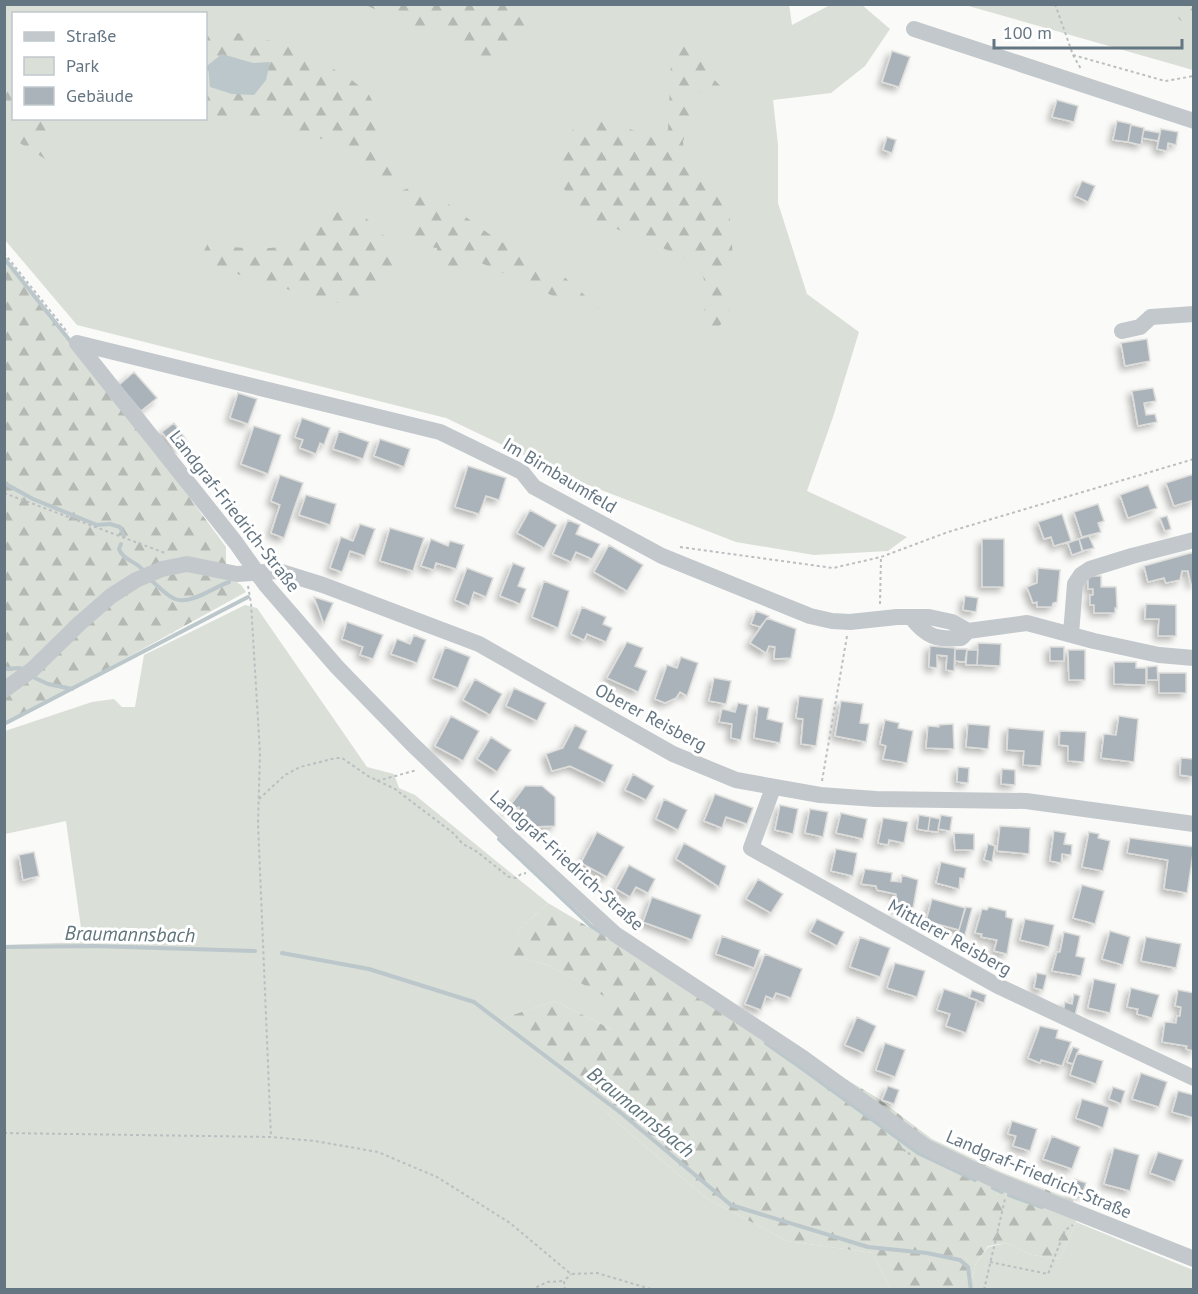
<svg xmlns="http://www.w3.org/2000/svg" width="1198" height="1294" font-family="'PT Sans',sans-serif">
<defs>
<pattern id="forest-firs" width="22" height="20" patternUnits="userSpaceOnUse" patternTransform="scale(1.5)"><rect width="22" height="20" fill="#dadfd7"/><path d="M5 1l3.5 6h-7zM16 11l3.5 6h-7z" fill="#b4b9b4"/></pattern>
<filter id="shadow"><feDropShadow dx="-4" dy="4" stdDeviation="3" flood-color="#0004"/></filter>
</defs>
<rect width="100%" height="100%" fill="#fafaf8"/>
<!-- green -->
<path fill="#dadfd7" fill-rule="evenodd" d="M789 4 792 25 830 5H862L890 29 865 66 831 93 773 100 778 145V203L807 294 859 332 833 417 807 491 907 537 888 551 814 555 736 542 578 481 446 418 77 325 5 240 4 5ZM14 14H206V118H14Z
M965 5H1193V70Z
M245 605 257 608 367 767 394 774 399 788 415 795 548 903 521 928 508 955 548 965 614 1001 613 1030 555 1001 501 1019 618 1123 706 1198 787 1241 873 1253 890 1289H5L4 945 83 942 66 821 5 834V731L92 702 114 699 122 707H135L144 655Z
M1076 1222 1193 1270V1289L969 1290 976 1263 988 1247 1007 1243 1032 1255 1060 1259Z"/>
<!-- forest -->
<path fill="url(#forest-firs)" d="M366 5H524L529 32C518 48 507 58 490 67L480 61 446 33 433 27H412Z
M1161 5H1193V28L1180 20 1170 7Z
M212 27 288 45 348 77 368 93 382 119 378 138 390 162 403 180 393 187 372 183 358 165 346 142 314 138 266 118 235 122 204 121 200 119 206 118V29Z
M682 42H700C706 67 708 78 731 94L720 106 692 86 691 118 683 141 685 163 718 188 729 210 733 257 722 287 726 296 730 316 718 327 708 326 704 317 706 291 703 275 691 260 593 219 558 183 556 166 573 129 586 123 606 120 656 139 668 130 671 62Z
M13 75 14 118 46 119 48 126 45 159 15 140 10 109H4L5 81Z
M422 185 496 239 561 274 599 308 564 301 477 261 440 273 437 248 409 244 418 223 398 207 403 190Z
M340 211 362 214 392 244 394 271 379 298 358 308 260 282 223 269 201 257 208 243 231 247 258 249 281 247 315 221Z
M4 259 162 460 226 547V575L241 585 246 592 5 725Z
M548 903 876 1097 932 1139 999 1171 1073 1200 1076 1222 1060 1259 1032 1255 1007 1243 988 1246 976 1263 969 1289H890L873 1253 787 1241 706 1198 618 1123 500 1019 555 1001 613 1030V1001L548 965 507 955 521 928Z"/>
<!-- water -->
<path fill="#bbc7cb" d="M222 54 253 63 270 62 266 80 254 95 232 94 210 87 208 65Z"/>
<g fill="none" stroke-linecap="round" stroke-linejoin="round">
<!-- stream -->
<path stroke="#bbc7cb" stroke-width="4" d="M4 258 71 342
M4 483 33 499 97 525 110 524 120 527 124 536
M121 544 119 549C123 560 135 561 142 569
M152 581C159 587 167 596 175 599 191 605 214 587 229 582
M4 669 20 668
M35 678 48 684 72 689
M4 724 248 597
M499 839 591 926 605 935
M4 947 94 946 255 951
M282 953 369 969 474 1002 621 1113 731 1205 868 1247 927 1253 960 1260 968 1267 971 1290
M766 1043 803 1069 918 1153 975 1180
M993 1188 1002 1192
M1009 1195 1042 1207"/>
</g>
<!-- building -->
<path fill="#aab3b9" stroke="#dcdcda" stroke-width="1.5" filter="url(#shadow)" d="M892 51 910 57 899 87 882 82Z
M1057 100 1078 106 1074 122 1052 117Z
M1117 121 1131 124 1128 142 1113 140Z
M1131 125 1144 128 1141 145 1128 142Z
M1161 129 1178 132 1176 145 1168 143 1167 151 1157 149Z
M1144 130 1160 133 1158 141 1142 138Z
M887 137 896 140 892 153 883 150Z
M1082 181 1095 186 1088 202 1075 196Z
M1147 339 1150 361 1125 366 1121 343Z
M134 372 157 398 141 411 119 385Z
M1153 388 1156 401 1144 403 1146 415 1155 414 1157 422 1138 426 1132 391Z
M238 393 257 399 248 424 230 418Z
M302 418 330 428 324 445 320 443 316 454 300 448 303 440 295 437Z
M174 423 187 441 175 450 162 432Z
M254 426 281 435 268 474 241 464Z
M339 431 369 442 363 459 333 449Z
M380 439 410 449 404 467 374 456Z
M468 466 506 478 499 500 486 496 479 514 455 507Z
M1194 474V500L1174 506 1166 483Z
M280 475 303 483 284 538 271 533 280 505 271 501Z
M1148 485 1157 508 1128 518 1120 495Z
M306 495 336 504 330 525 299 515Z
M1098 504 1104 521 1098 523 1101 532 1082 537 1074 512Z
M530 510 557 525 544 548 517 533Z
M1062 514 1071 541 1054 546 1051 537 1044 539 1038 522Z
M1167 516 1171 529 1165 531 1160 518Z
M568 520 580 525 576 534 600 544 592 559 576 552 571 562 553 554Z
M360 524 375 529 365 556 350 551 342 572 330 568 341 537 353 541Z
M390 528 424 538 413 571 380 561Z
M1089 536 1094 548 1082 551 1079 539Z
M431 539 448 546 450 541 464 545 456 569 436 563 434 570 421 566Z
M982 539H1004V587H982Z
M1079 539 1083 551 1072 555 1068 543Z
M609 545 643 565 627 591 594 572Z
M1194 552V584H1191L1188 571H1182L1180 580 1166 583 1164 578 1148 582 1144 566Z
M513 563 525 568 518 586 526 589 520 604 500 596Z
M467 568 493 578 486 597 474 592 469 606 455 600Z
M1038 568 1060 570 1057 602 1053 603 1052 607H1037V602L1033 603 1027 587 1037 583Z
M1088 576H1101V587H1116L1117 608H1115V613H1094V605H1090V595H1093V589H1088Z
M544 581 569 591 558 628 532 617Z
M965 596 978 598 976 612 963 610Z
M314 597 333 603 324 624Z
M1146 604 1176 605V636H1158L1159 619H1145Z
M582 607 606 617 603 624 612 628 606 642 587 634 584 640 571 634Z
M756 611 769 616 760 627 751 624Z
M767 618 796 629 791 658 774 659 775 647 769 646 766 653 750 643Z
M347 622 383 635 373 659 360 655 363 647 342 639Z
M414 635 426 640 417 663 391 654 397 639 410 644Z
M627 642 643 648 635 666 647 671 638 692 607 678Z
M978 643 1001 644 1000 666 977 665Z
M930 646 955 648 954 671 946 670 947 656 937 655V668L929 667Z
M445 647 470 657 458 688 433 678Z
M1050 647H1064V661H1050Z
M955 649H967L965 662 955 661Z
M967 650H978L977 665H966Z
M1068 650H1085V680H1069Z
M681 657 698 663 687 696 680 692 676 698 665 703 655 699 667 665 677 668Z
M1114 662H1136V668H1146V685L1114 684Z
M1157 666 1158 680H1147V667Z
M1159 673H1186V693H1159Z
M714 678 731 681 726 704 709 701Z
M475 679 502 694 490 715 463 700Z
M514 688 546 703 537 721 506 706Z
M799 696 823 699 816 746 801 744 803 719 796 718Z
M841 701 863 704 860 723 869 724 866 742 835 736Z
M738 703 748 705 741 740 731 738 732 724 719 722 722 709 735 712Z
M758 706 769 708 767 719 783 723 780 743 754 738Z
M451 716 479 731 463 761 435 746Z
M1119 716 1138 719 1134 762 1101 758 1104 734 1116 735Z
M885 720 899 723 898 728 913 731 907 763 883 759 886 746 880 744Z
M953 724 954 749 926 748 928 726 939 727V725Z
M968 724 990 726 988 749 966 747Z
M575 725 587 731 579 748 613 765 605 783 570 766 552 771 546 754 563 748Z
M1008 728 1044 731 1041 766 1023 765 1024 751 1007 750Z
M1060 731 1086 732 1084 762 1068 761V746L1059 745Z
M491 737 511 750 497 772 477 759Z
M1181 758 1194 759V777L1180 775Z
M958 767 969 768 968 783 957 782Z
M1002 769 1015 770V785L1001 784Z
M633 774 654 786 646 800 625 790Z
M525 786H542L555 797V826L531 827 519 816V807L505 812Z
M715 794 753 808 747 824 726 817 722 828 704 821Z
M664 799 687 810 678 830 656 819Z
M780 805 798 809 793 834 775 830Z
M810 809 828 812 823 837 805 833Z
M841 813 867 819 863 839 836 833Z
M919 815 930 817 928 831 917 829Z
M941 815 952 817 950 831 938 829Z
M930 817 940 819 938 832 928 831Z
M883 818 908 822 904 843 889 840 888 845 878 843Z
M1000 826 1030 828 1029 854 997 851Z
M1054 831 1066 833 1064 844 1072 845 1071 855 1062 854 1061 863 1050 861Z
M597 832 624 847 607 877 581 863Z
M1089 832 1099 834 1098 838 1110 841 1103 871 1082 867Z
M954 833 974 834V850H955Z
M1130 838 1194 847 1187 893 1164 889 1168 860 1127 853Z
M684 843 726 866 719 887 676 859Z
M988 844 995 846 992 862 984 860Z
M836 849 857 853 853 876 831 871Z
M34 852 39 876 23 880 19 855Z
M941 862 966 868 964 879 960 878 959 889 936 883Z
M629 865 655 879 648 893 636 887 630 897 616 889Z
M865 869 892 873 891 881 901 882 902 875 918 880 912 914 896 910V894L877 890 876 886 861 884Z
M758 879 783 894 771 913 746 899Z
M1082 885 1104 891 1095 924 1073 918Z
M652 897 701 915 692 940 643 922Z
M932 899 965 908 959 930 926 921Z
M966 907 972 908 965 935 958 933Z
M989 907 1006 911V917L1013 919 1007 954 994 951 997 940 981 937 982 934 975 933 982 909 987 910Z
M817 919 844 932 837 946 810 932Z
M1025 919 1054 925 1049 947 1020 940Z
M1110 931 1130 937 1123 965 1102 959Z
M1064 932 1080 936 1076 956 1085 958 1081 976 1052 971 1057 952H1060Z
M722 936 760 950 754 968 716 954Z
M860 937 890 948 880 977 850 967Z
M1146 937 1181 944 1176 968 1141 961Z
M765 954 802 969 791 998 776 993 773 999 766 996 761 1010 745 1004Z
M895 963 925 971 917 997 887 988Z
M1037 973 1047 975 1043 990 1034 988Z
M1094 979 1116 984 1110 1013 1088 1008Z
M1131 988 1159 995 1152 1018 1137 1014 1138 1009 1127 1007Z
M944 989 977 1000 966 1033 946 1026 950 1014 937 1010Z
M972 990 986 995 984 1003 969 998Z
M1178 990 1194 993V1051L1186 1049 1187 1046 1162 1042 1165 1022 1176 1023 1177 1016H1180L1181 1007 1175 1006Z
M1074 994 1080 996 1075 1015 1063 1012 1065 1002 1072 1004Z
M857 1017 876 1026 864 1053 845 1045Z
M1040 1026 1058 1030 1056 1038 1071 1042 1062 1066 1041 1060 1040 1063 1028 1058Z
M885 1043 905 1050 895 1077 876 1070Z
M1073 1047 1079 1049 1073 1064 1067 1062Z
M1077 1053 1103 1061 1096 1084 1070 1075Z
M1141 1073 1167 1082 1159 1107 1132 1099Z
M888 1086 899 1090 894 1104 882 1100Z
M1113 1087 1125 1091 1121 1104 1109 1099Z
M1178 1091 1194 1095V1118L1172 1112Z
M1082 1099 1109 1107 1103 1128 1076 1118Z
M1012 1121 1037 1129 1030 1151 1013 1146 1016 1136 1008 1134Z
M1052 1136 1080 1147 1072 1169 1043 1159Z
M1114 1148 1139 1155 1130 1191 1104 1184Z
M1158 1152 1183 1160 1175 1182 1150 1173Z
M1074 1179 1086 1183 1082 1195 1070 1191Z"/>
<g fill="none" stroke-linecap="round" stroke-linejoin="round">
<!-- path -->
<path stroke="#bbbfc2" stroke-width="2" stroke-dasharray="3 3" stroke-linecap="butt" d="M1055 4 1073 55 1081 69
M1073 55 1165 81 1194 76
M4 253 68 333
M4 493 165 553
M680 547 833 568 881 557 948 532 1194 459
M248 586 251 603 260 753 258 823 271 1137
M880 604 881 557
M377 781 417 770
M822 781 847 636
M259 799 285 775 300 767 336 758H342L368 776 395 789 453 833 463 844 476 851 509 877 516 878 521 874 526 873
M4 1133 271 1137 315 1141 378 1152 437 1177 510 1223 571 1274 597 1273 654 1290
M898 1146 911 1155
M990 1262 1048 1274 1065 1230 1073 1225
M531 1290 547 1282 564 1281
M565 1290 564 1281 571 1274
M984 1290 1005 1199"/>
<!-- minor -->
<path stroke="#c3c8cc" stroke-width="16" d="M914 29 1194 121
M1122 331 1140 327 1151 317 1194 314
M77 343 236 543 265 584 337 667 412 744 508 836 615 934 803 1058 926 1147 993 1179 1194 1259
M77 343 440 432 522 472 534 487 662 556 810 616 832 621 850 622 897 617H929L952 622 968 631 1027 623 1094 641 1159 655 1194 658
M911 617C926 637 937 640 961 638L968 631
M1071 634 1075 584 1081 575 1090 569 1132 556 1194 540
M4 690 33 669 80 623 111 596 136 580 162 569 187 564 237 574 278 571 323 585 479 644 673 754 736 780 820 795 876 799 1026 801 1194 824
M773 788 751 848 998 986 1194 1078"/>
</g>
<g text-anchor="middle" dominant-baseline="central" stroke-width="6" stroke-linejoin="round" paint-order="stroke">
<!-- street labels -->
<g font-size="18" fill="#657683" stroke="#fff">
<text transform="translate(560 475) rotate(31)">Im Birnbaumfeld</text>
<text transform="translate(235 511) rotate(52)">Landgraf-Friedrich-Straße</text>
<text transform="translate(651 717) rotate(28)">Oberer Reisberg</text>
<text transform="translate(567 860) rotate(42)">Landgraf-Friedrich-Straße</text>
<text transform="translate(950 937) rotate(29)">Mittlerer Reisberg</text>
<text transform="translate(1039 1174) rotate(23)">Landgraf-Friedrich-Straße</text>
</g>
<!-- water labels -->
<g font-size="20" font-style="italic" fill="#60757c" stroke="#fff">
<text transform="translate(130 934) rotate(1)">Braumannsbach</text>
<text transform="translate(641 1112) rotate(39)">Braumannsbach</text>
</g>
</g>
<!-- border -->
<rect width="1198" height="1294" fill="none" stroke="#657683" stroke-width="12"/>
<!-- legend -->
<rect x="12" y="12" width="195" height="108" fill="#ffffff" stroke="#c1c8cd" stroke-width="1.5"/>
<rect x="24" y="32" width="30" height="9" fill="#c3c8cc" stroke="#c1c8cd" stroke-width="1.5"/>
<text x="66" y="42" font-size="18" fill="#657683">Straße</text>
<rect x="24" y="57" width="30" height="18" fill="#dadfd7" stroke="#c1c8cd" stroke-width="1.5"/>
<text x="66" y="72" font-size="18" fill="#657683">Park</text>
<rect x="24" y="87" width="30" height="18" fill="#aab3b9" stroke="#c1c8cd" stroke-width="1.5"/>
<text x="66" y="102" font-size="18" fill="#657683">Gebäude</text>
<!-- scale -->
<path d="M994 39v9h188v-9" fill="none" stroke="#657683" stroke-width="3"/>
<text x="1003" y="39" font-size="18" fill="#657683" stroke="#ffffff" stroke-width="4.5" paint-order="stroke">100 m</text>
</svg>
